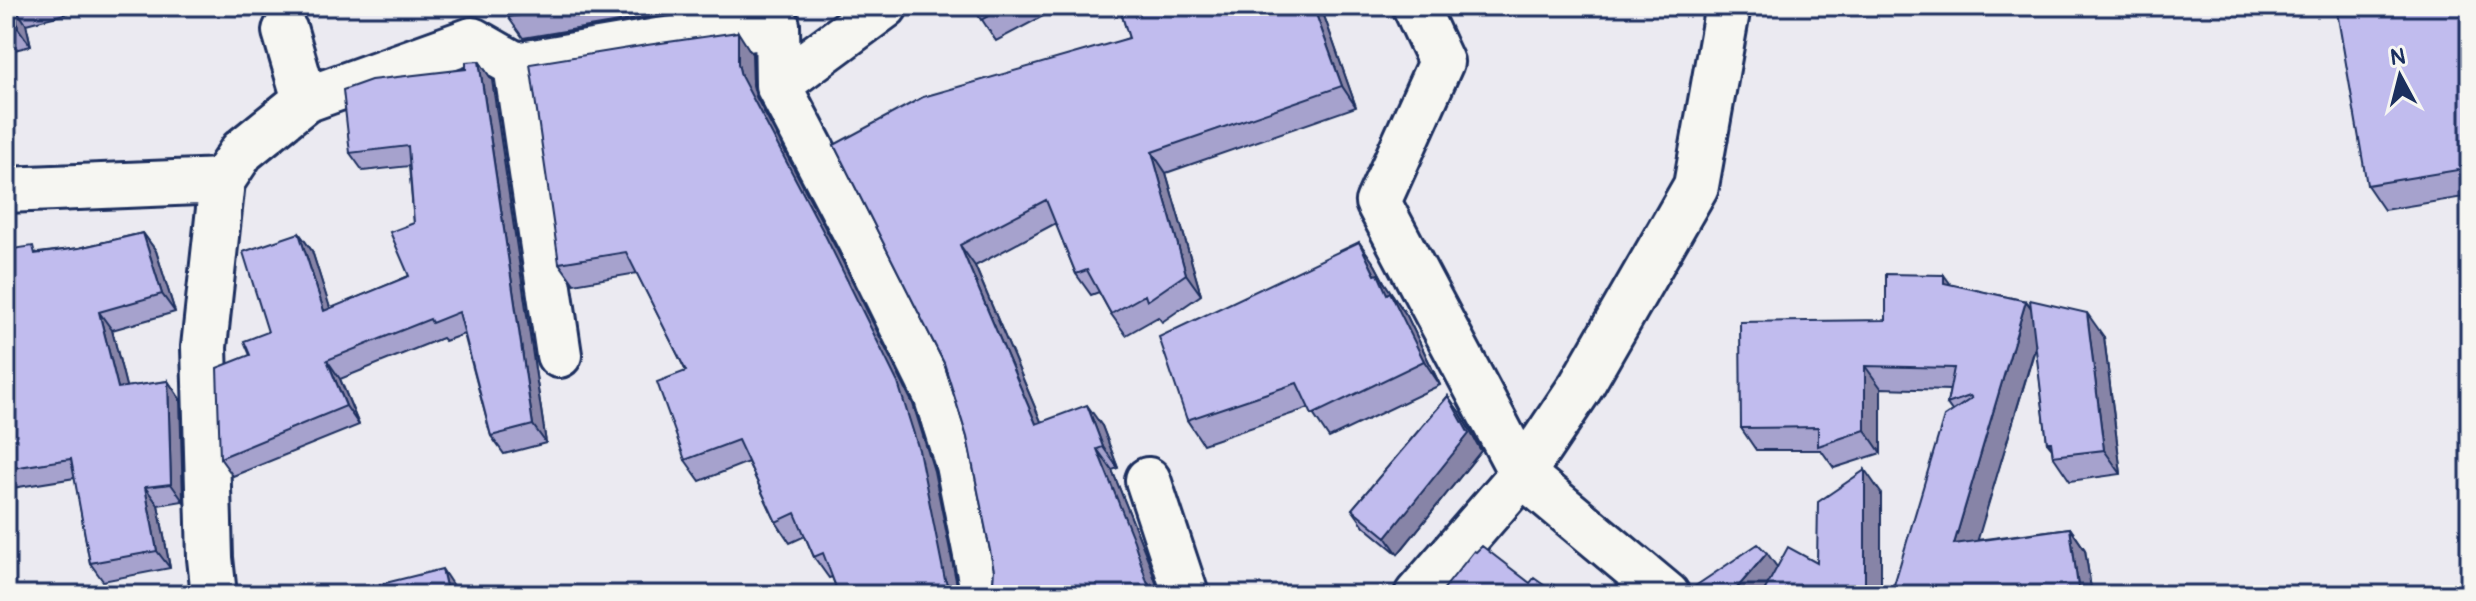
<svg xmlns="http://www.w3.org/2000/svg" width="2476" height="601" font-family="Pangolin,sans-serif">
<rect width="100%" height="100%" fill="#ebeaf1"/>
<filter id="ink" filterUnits="userSpaceOnUse"><feTurbulence type="fractalNoise" baseFrequency=".0125" numOctaves="2"/><feDisplacementMap in="SourceGraphic" scale="16" xChannelSelector="R" yChannelSelector="G"/><feConvolveMatrix kernelMatrix="1 2 1 2 8 2 1 2 1" color-interpolation-filters="sRGB"/></filter>
<g filter="url(#ink)">
<g fill="none" stroke-linecap="round" stroke-linejoin="round">
<defs>
<path id="street" d="M1415 6 1441 62 1378 202 1522 474 1581 386 1696 186 1728 6
M285 31 305 100
M516 65 559 355
M778 85 885 6
M6 190 222 181
M1148 480 1186 595
M214 595 210 558 204 347 222 181 242 151 305 100 472 40 516 65 658 41 777 25 778 85 860 241 936 395 958 465 984 595"/>
<path id="secondary" d="M1417 595 1522 474 1667 595"/>
</defs>
<!-- street casing -->
<use href="#street" stroke="#1b2f5e" stroke-width="50"/>
<!-- secondary casing -->
<use href="#secondary" stroke="#1b2f5e" stroke-width="50"/>
<!-- street -->
<use href="#street" stroke="#f6f6f2" stroke-width="44"/>
<!-- secondary -->
<use href="#secondary" stroke="#f6f6f2" stroke-width="44"/>
</g>
<!-- wall -->
<path fill="#a6a2cd" stroke="#1b2f5e" stroke-width="2" d="M6 6H88V8L26 24 31 46 6 52Z
M507 6H731L654 16 523 38 508 17Z
M792 6H808L796 9Z
M973 6H1062L996 41Z
M1119 6H1336L1323 13 1356 107 1166 173 1201 295 1162 322 1158 317 1126 335 1111 314 1099 292 1091 295 1076 274 1056 223 975 266 1041 422 1102 426 1118 468 1112 470 1149 562 1160 595H981L985 593 993 583 994 570 967 437 944 363 834 145 1129 38Z
M2470 6V196L2384 210 2367 185Z
M752 54 753 85 756 97 838 252 913 404 934 471 959 595H839L832 577 829 578 814 557 805 536 790 543 776 522 748 462 700 481 685 460 686 371 637 273 574 284 559 263Z
M479 61 492 80 546 443 504 454 491 436 464 334 445 341 442 338 340 379 359 425 233 476 220 458 250 355 268 332 299 233 312 251 330 309 409 276 414 223 409 166 363 171 350 153 466 69Z
M143 233 156 251 175 312 112 330 126 387 168 381 180 399 183 501 158 505 170 568 103 581 90 563 75 478 6 489V250L38 253 79 248Z
M1359 242 1375 265 1384 282 1407 316 1440 385 1329 438 1309 408 1203 444 1187 420Z
M1951 285 2026 301 2031 307 2104 337 2121 474 2070 481 2053 456 2052 448 2047 442 2036 346 1977 540 2070 528 2085 550 2092 595H1891L1952 411 1947 404 1950 390 1881 388V453L1834 468 1821 450H1756L1741 428 1886 320Z
M1448 396 1460 413 1481 451 1398 554 1364 526 1352 509Z"/>
<!-- shaded-wall -->
<path fill="#8784a7" stroke="#1b2f5e" stroke-width="2" d="M14 6 26 24 31 46 18 28Z
M1313 6H1318L1323 13 1356 107 1342 86Z
M738 32 752 54 753 85 756 97 838 252 913 404 934 471 959 595H954L945 580 741 76 738 64Z
M479 61 492 80 546 443 533 425Z
M1152 152 1166 173 1201 295 1186 274Z
M143 233 156 251 175 312 162 294Z
M299 233 312 251 337 330 324 311Z
M1359 242 1375 265 1384 282 1407 316 1440 385 1424 361 1375 275Z
M960 245 975 266 1051 445 1036 424Z
M1944 275 1960 297 1944 283Z
M2026 301 2042 324 1970 566 1954 544Z
M99 312 112 330 131 406 118 388Z
M2087 313 2104 337 2121 474 2104 450Z
M327 360 340 379 359 425 346 406Z
M1865 366 1881 388V453L1865 430Z
M168 381 180 399 183 501 171 484Z
M1448 396 1460 413 1481 451 1398 554 1386 537Z
M1087 405 1102 426 1118 468 1103 447Z
M1097 449 1112 470 1149 562 1160 595H1155L1147 582Z
M1865 470 1881 493V595H1865Z
M145 487 158 505 170 568 157 551Z
M2070 528 2085 550 2092 595H2080L2079 594Z
M1767 553 1782 574 1764 595H1731Z
M442 569 459 595H448Z"/>
<!-- building -->
<path fill="#c1bcee" stroke="#1b2f5e" stroke-width="2" d="M6 6H14L18 28 6 31Z
M507 6H575L508 17Z
M973 6H1007L981 20Z
M1119 6H1313L1342 86 1152 152 1186 274 1147 301 1145 295 1111 314 1087 270 1076 274 1046 200 960 245 1036 424 1087 405 1103 447 1097 449 1134 541 1147 582 1155 595H981L985 593 993 583 994 570 967 437 944 363 834 145 923 97 1129 38Z
M2336 6H2470V168L2367 185Z
M738 32V64L741 76 823 231 898 383 919 450 945 580 950 590 957 595H839L823 553 814 557 795 513 776 522 738 440 685 460 657 382 686 371 626 252 559 263 530 64 647 45Z
M479 61 533 425 491 436 459 312 432 323 430 319 327 360 346 406 220 458 217 368 250 355 244 341 268 332 243 252 299 233 324 311 409 276 390 232 414 223 408 146 350 153 343 90 371 80 466 69V62Z
M143 233 162 294 99 312 118 388 168 381 171 484 145 487 157 551 90 563 71 459 6 469V250L33 246 35 254 79 248Z
M1359 242 1375 275 1378 274 1387 294 1390 292 1424 361 1312 415 1297 383 1187 420 1159 337Z
M1886 274 1944 275V283L2026 301 1954 544 2070 528 2079 594 2070 595H1891L1944 417 1972 398 1970 396 1947 404 1954 368 1865 366V430L1818 446V427L1741 428 1740 322 1886 320Z
M2030 300 2087 313 2104 450 2053 456 2051 442H2047Z
M2470 352V406L2461 354Z
M1448 396 1469 434 1386 537 1352 509Z
M1865 470V595H1762L1788 547 1817 563 1818 502Z
M1758 544 1767 553 1731 595H1682Z
M1482 546 1530 583 1534 578 1548 588 1552 584 1566 595H1439L1474 551 1476 552Z
M442 569 448 595H337Z"/>
</g>
<!-- margin -->
<rect width="2476" height="601" fill="none" stroke="#f6f6f2" stroke-width="32"/>
<rect x="16" y="16" width="2444" height="569" fill="none" stroke="#1b2f5e" stroke-width="3" filter="url(#ink)"/>
<!-- north arrow -->
<g transform="translate(2400 76) rotate(353)" stroke="#f6f6f2" stroke-width="6" paint-order="stroke">
<path d="M0-6L14 30L0 20L-14 30Z" fill="#1b2f5e"/>
<text y="-12" font-size="22" font-weight="bold" text-anchor="middle" fill="#1b2f5e">N</text>
</g>
</svg>
